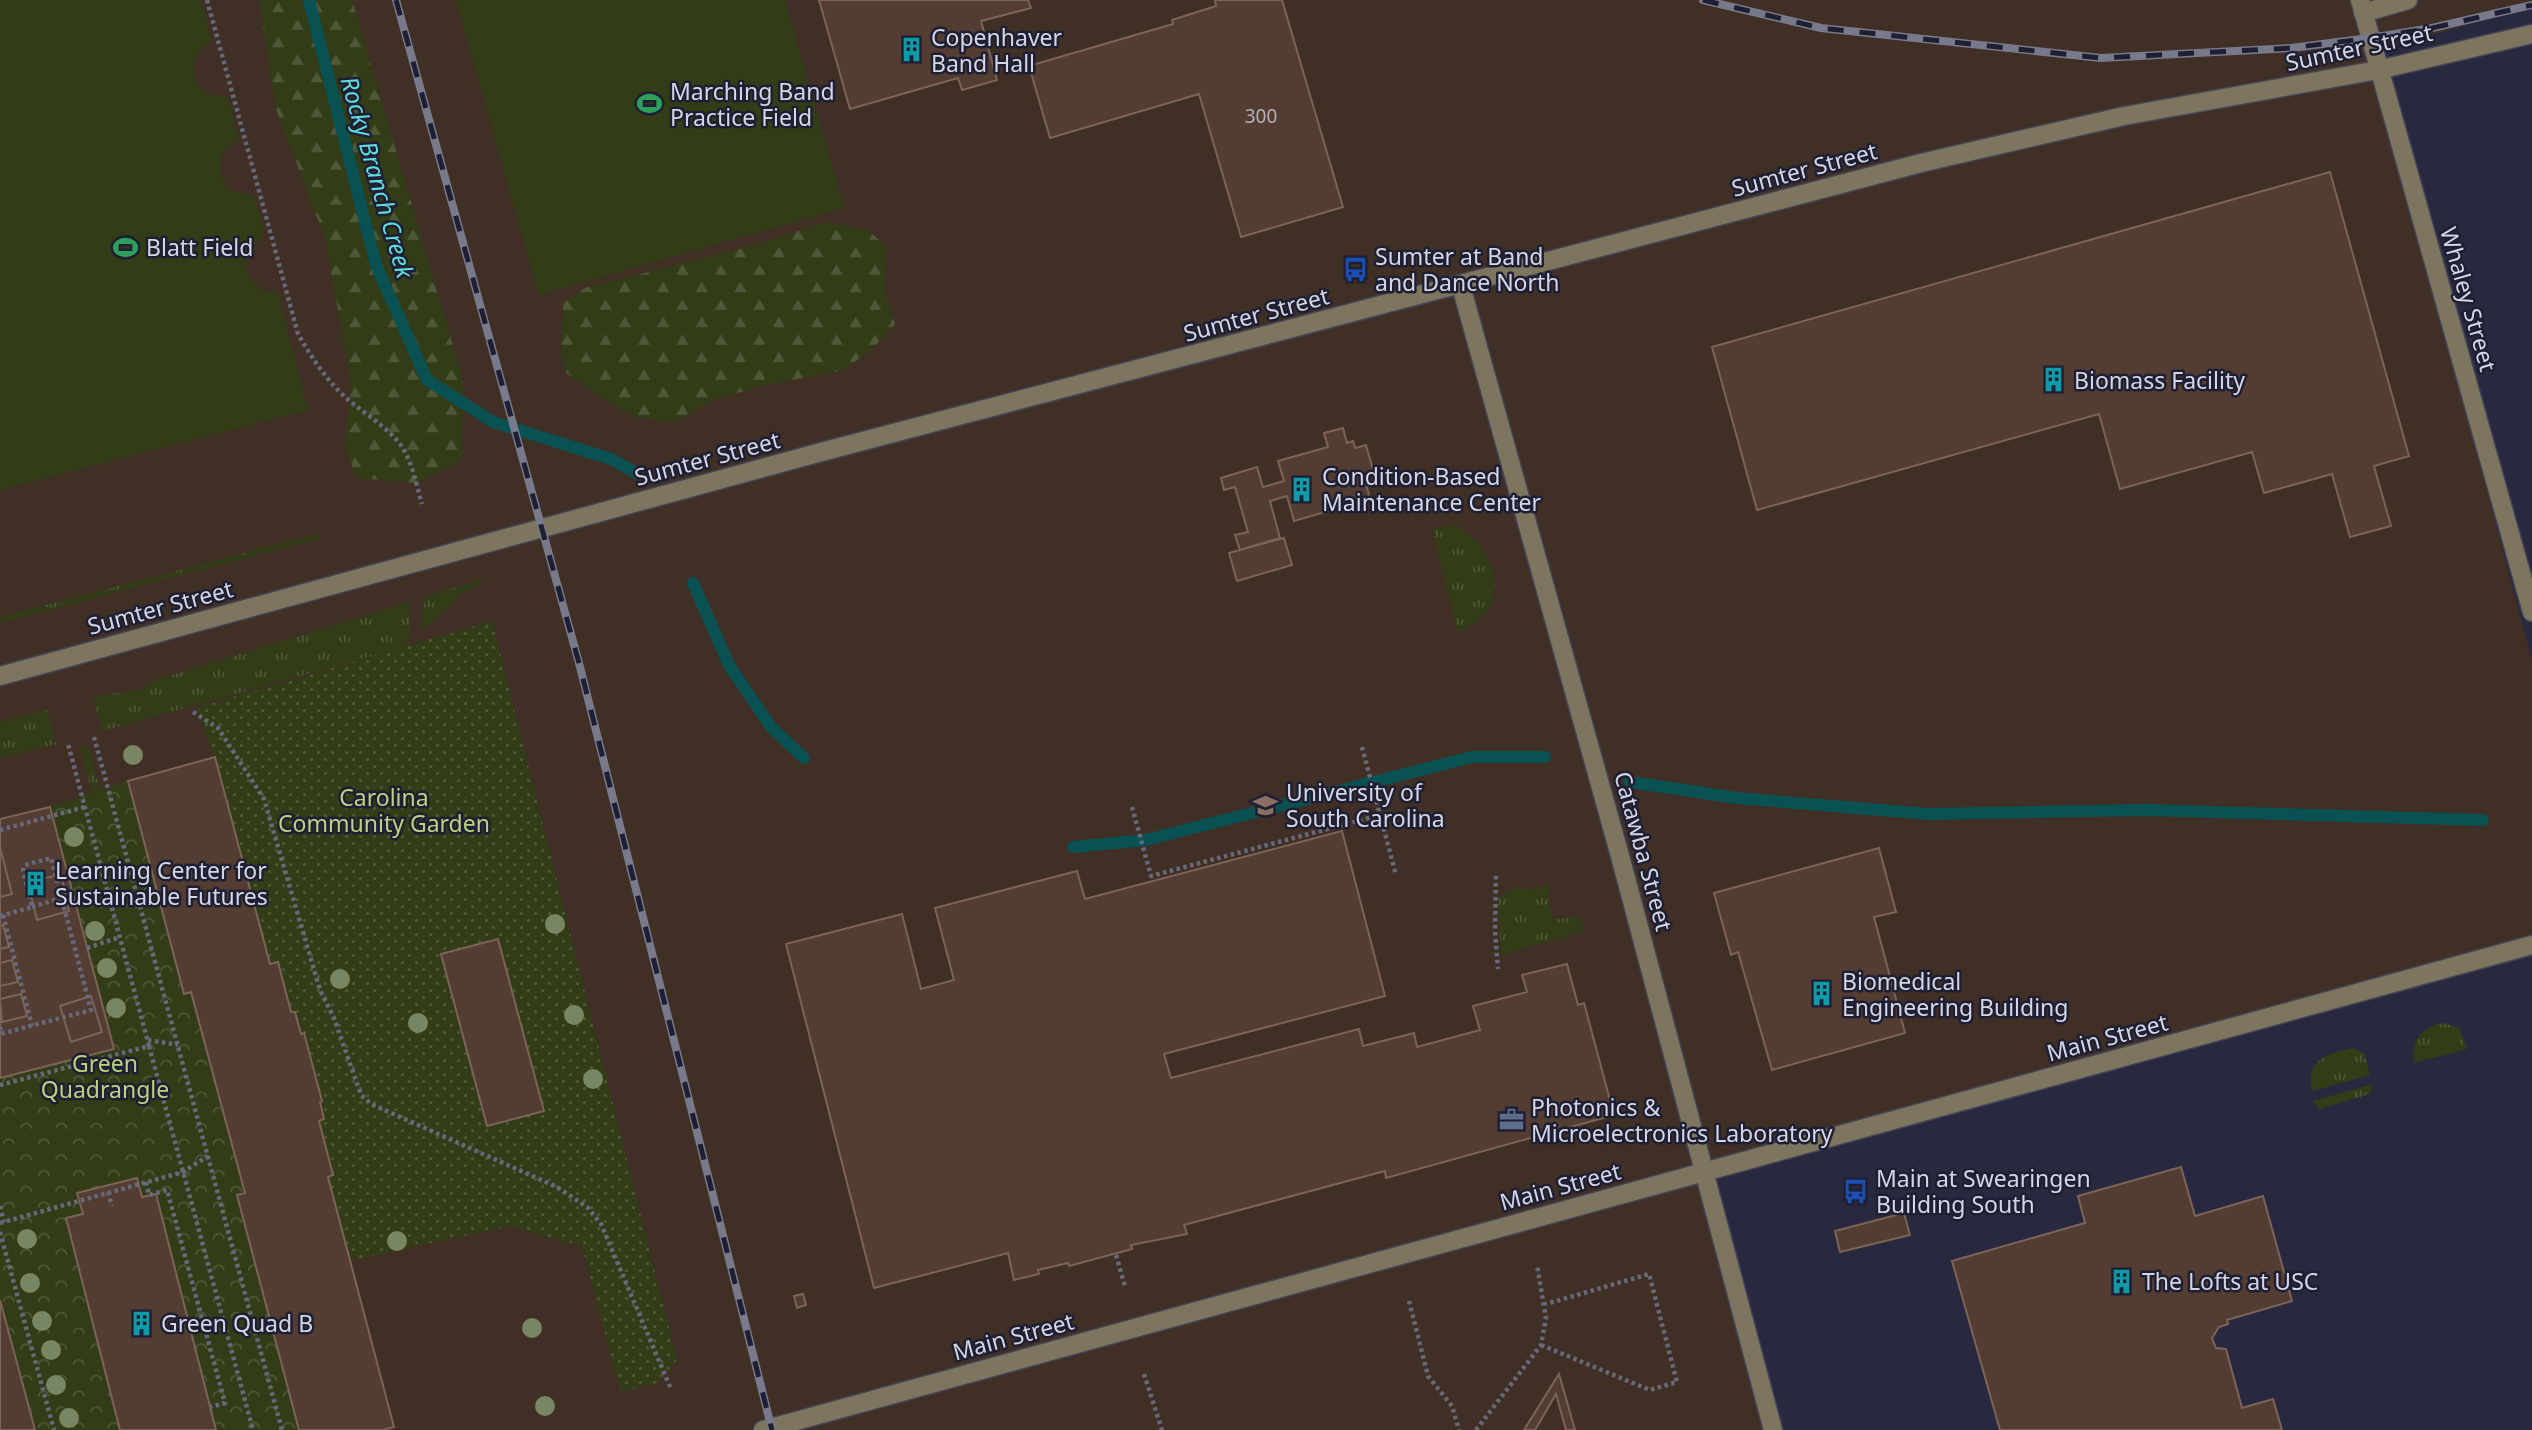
<svg xmlns="http://www.w3.org/2000/svg" width="2532" height="1430" font-family="'Noto Sans',sans-serif">
<defs>
<pattern id="grass-tufts" width="24" height="20" patternUnits="userSpaceOnUse" patternTransform="scale(1.75)"><rect width="24" height="20" fill="#323c17"/><path d="M3 7l-1-3M5 7V3M7 7l1-3M15 17l-1-3M17 17v-4M19 17l1-3" fill="none" stroke="#4f5739"/></pattern>
<pattern id="forest-firs" width="22" height="20" patternUnits="userSpaceOnUse" patternTransform="scale(1.75)"><rect width="22" height="20" fill="#323c17"/><path d="M5 1l3.5 6h-7zM16 11l3.5 6h-7z" fill="#4f5739"/></pattern>
<pattern id="park-crowns" width="20" height="18" patternUnits="userSpaceOnUse" patternTransform="scale(1.75)"><rect width="20" height="18" fill="#323c17"/><path d="M2 6a3 3 0 1 1 6 0M12 15a3 3 0 1 1 6 0" fill="none" stroke="#4f5739"/></pattern>
<pattern id="garden-dots" width="8" height="8" patternUnits="userSpaceOnUse" patternTransform="scale(1.75)"><rect width="8" height="8" fill="#323c17"/><path d="M2 2h.1M6 6h.1" fill="none" stroke="#4f5739" stroke-width="1.8" stroke-linecap="round"/></pattern>
</defs>
<rect width="100%" height="100%" fill="#28293e"/>
<!-- education -->
<path fill="#402f25" d="M0 0H2532V7L2370 52 2532 660V950L1706 1176 1775 1430H778L776 1423 751 1430H0Z"/>
<!-- grass -->
<path fill="url(#grass-tufts)" d="M1455 525C1500 551 1514 611 1458 632L1433 531 1441 526Z
M318 534 317 539 0 623V617Z
M493 576 459 595 457 601 421 631 425 597Z
M410 602V640L404 647 102 731 93 697 146 689V683Z
M47 710 56 744 0 758V722Z
M88 745 165 1040 157 1039 80 747Z
M1547 884 1552 919 1581 917 1584 931 1501 955 1498 899 1515 887 1537 890Z
M2442 1023 2459 1027 2467 1049 2414 1063C2411 1040 2420 1029 2442 1023Z
M2352 1048 2364 1053 2370 1075 2312 1091C2305 1059 2328 1054 2352 1048Z
M2373 1084 2370 1094 2319 1109 2313 1101Z"/>
<!-- forest -->
<path fill="url(#forest-firs)" d="M259 0H352L463 380 462 460 415 483 356 478 345 446 351 382 325 238 276 109Z
M825 222 868 230 887 247 884 289 895 324 872 349 844 370 767 385 716 399 672 423 636 417 602 398 566 373 561 351 563 303 585 288 759 244Z"/>
<!-- park -->
<path fill="url(#park-crowns)" d="M128 781 184 993 191 992 245 1193 237 1196 299 1430H216L156 1194 142 1197 137 1178 77 1193 83 1214 66 1218 120 1430H35L0 1300V819L50 807Z"/>
<!-- garden -->
<path fill="url(#garden-dots)" d="M492 621 677 1360 657 1383 621 1392 582 1246 509 1226 350 1261 328 1177 333 1175 319 1121 324 1119 320 1102 322 1101 304 1033 301 1034 295 1012H291L278 963 270 964 215 757 196 708Z"/>
<!-- pitch -->
<path fill="#323c17" d="M0 0H201L212 42C189 53 187 80 208 94L228 97 239 139 222 153 220 174 231 191 254 196 265 236 253 245 246 267C251 283 260 293 278 293L308 410 0 490Z
M456 0H785L844 208 539 295Z"/>
<g fill="none" stroke-linecap="round" stroke-linejoin="round">
<!-- stream -->
<path stroke="#0a5153" stroke-width="12" d="M309 0 376 265 427 380 493 422 611 459 636 473
M693 583 729 665 771 727 804 758
M1630 782 1737 798 1929 814 2147 810 2483 820
M1073 847 1146 840 1472 757H1545"/>
</g>
<!-- building -->
<path fill="#533c31" stroke="#7c6357" stroke-width="2" d="M819 0H1028L1031 8 981 21 997 80 962 90 958 78 850 109Z
M1215 0H1282L1343 207 1241 237 1199 94 1050 138 1029 66 1173 24 1172 20 1216 6Z
M2330 172 2409 456 2374 466 2391 526 2350 537 2332 474 2264 493 2252 452 2120 489 2099 414 1757 510 1712 347Z
M1343 428 1347 443 1353 441 1355 448 1366 445 1374 473 1364 476 1370 499 1294 521 1287 496 1270 501 1280 538 1240 550 1235 535 1248 532 1235 487 1224 490 1221 478 1257 467 1263 487 1284 481 1278 461 1328 447 1324 433Z
M1284 538 1292 565 1237 581 1229 553Z
M215 757 270 964 278 962 291 1012H295L301 1034 304 1033 322 1101 320 1102 324 1119 319 1121 333 1175 328 1177 394 1427 383 1430H299L237 1195 245 1193 191 992 184 994 128 781Z
M50 807 114 1049 0 1078V819Z
M1342 831 1385 996 1164 1054 1171 1078 1359 1029 1363 1046 1414 1033 1417 1047 1480 1030 1473 1006 1527 992 1522 975 1567 964 1578 1005 1584 1003 1614 1115 1386 1178 1385 1171 1184 1225 1187 1234 1131 1245 1132 1249 1069 1266 1068 1263 1038 1270 1039 1274 1014 1280 1008 1253 874 1288 786 944 902 914 921 989 954 980 935 908 1077 871 1085 899Z
M0 847 12 894 0 897Z
M1879 848 1896 912 1874 917 1905 1033 1772 1070 1738 952 1731 955 1714 893Z
M61 874 69 911 37 920 28 883Z
M3 925 9 947 0 949V926Z
M498 939 544 1111 487 1126 441 954Z
M12 960 18 982 0 986V963Z
M21 994 27 1016 2 1022 0 999Z
M91 996 102 1032 71 1042 60 1006Z
M2181 1167 2195 1216 2263 1196 2292 1301 2227 1320 2228 1324 2219 1327 2212 1338 2216 1348 2226 1349 2242 1408 2273 1399 2282 1430H2000L1952 1261 2085 1223 2078 1196Z
M137 1178 142 1197 156 1194 216 1430H120L66 1218 83 1214 77 1193Z
M1904 1213 1910 1235 1840 1252 1835 1231Z
M803 1294 806 1305 797 1308 794 1296Z
M0 1300 35 1430H0Z
M1559 1374 1575 1430H1566L1556 1394 1535 1430H1524Z"/>
<g fill="none" stroke-linecap="round" stroke-linejoin="round">
<defs>
<path id="minor" d="M2360 0 2532 612
M2363 13 2408 0
M1461 286 1620 856 1773 1430
M0 676 825 451 1921 163 2124 116 2378 70 2532 34
M763 1430 2532 945"/>
</defs>
<!-- minor casing -->
<use href="#minor" stroke="#444558" stroke-width="21"/>
<!-- path -->
<path stroke="#67697b" stroke-width="4.5" stroke-dasharray="3.5 3.5" stroke-linecap="butt" d="M207 0 298 334C311 356 324 377 343 395 361 412 383 423 400 444 412 460 416 484 422 504
M193 712 218 728 264 799 320 990 334 1018 361 1095 371 1104 557 1187 587 1207 601 1224 671 1389
M94 737 282 1430
M1362 747 1396 875
M1132 807 1151 876 1380 815
M0 830 85 807
M1496 876 1495 931 1498 969
M32 907 61 898
M3 915 32 1026
M0 916 32 907 23 870 25 865 51 858 91 1010 0 1034
M87 948 120 937
M0 1027 2 1034
M148 1040 178 1045
M149 1046 253 1430
M0 1085 149 1046 68 744
M146 1182 149 1195 167 1190 225 1403 210 1407
M108 1192 112 1206
M0 1206 4 1222
M0 1223 183 1172 208 1156
M0 1232 54 1430
M1116 1255 1125 1286
M1409 1301 1428 1376 1452 1406 1459 1430
M1541 1345 1650 1390 1677 1382 1649 1274 1546 1304
M1144 1374 1162 1430
M1476 1430 1541 1345 1546 1318 1537 1265"/>
<!-- minor -->
<use href="#minor" stroke="#7e755e" stroke-width="18"/>
<defs>
<path id="rail" d="M396 0 579 663 772 1430
M1703 0 1821 28 2101 58 2291 48 2370 38 2432 28 2532 5"/>
</defs>
<!-- rail casing -->
<use href="#rail" stroke="#787a8b" stroke-width="8"/>
<!-- rail -->
<use href="#rail" stroke="#1f1f33" stroke-width="5" stroke-dasharray="16" stroke-linecap="butt"/>
</g>
<!-- trees -->
<g fill="#798663">
<circle cx="133" cy="755" r="10"/>
<circle cx="74" cy="837" r="10"/>
<circle cx="555" cy="924" r="10"/>
<circle cx="95" cy="931" r="10"/>
<circle cx="107" cy="968" r="10"/>
<circle cx="340" cy="979" r="10"/>
<circle cx="116" cy="1008" r="10"/>
<circle cx="574" cy="1015" r="10"/>
<circle cx="418" cy="1023" r="10"/>
<circle cx="593" cy="1079" r="10"/>
<circle cx="27" cy="1239" r="10"/>
<circle cx="397" cy="1241" r="10"/>
<circle cx="30" cy="1283" r="10"/>
<circle cx="42" cy="1321" r="10"/>
<circle cx="532" cy="1328" r="10"/>
<circle cx="51" cy="1350" r="10"/>
<circle cx="56" cy="1385" r="10"/>
<circle cx="545" cy="1406" r="10"/>
<circle cx="69" cy="1418" r="10"/>
</g>
<!-- icons -->
<defs>
<symbol id="building-bare" viewBox="-9 -9 18 18"><path d="M-4-6H4V6H1V3H-1V6H-4ZM-2.5-4.3h1.7v1.8h-1.7ZM.8-4.3h1.7v1.8H.8ZM-2.5-1h1.7V.8h-1.7ZM.8-1h1.7V.8H.8Z" fill="#0f9aa8" stroke="#1f1f33" stroke-width="2.5" paint-order="stroke"/></symbol>
<symbol id="stadium-bare" viewBox="-9 -9 18 18"><path d="M0-5a6.5 5 0 1 0 0 10a6.5 5 0 1 0 0-10ZM-3.5-1.8h7v3.6h-7Z" fill="#2e9e5b" stroke="#1f1f33" stroke-width="2.5" paint-order="stroke"/></symbol>
<symbol id="bus-bare" viewBox="-9 -9 18 18"><path d="M-5-6H5V4H4V6H2V4H-2V6H-4V4H-5ZM-3.5-4V0h7V-4ZM-3.5 1.2v1.5H-2V1.2ZM2 1.2v1.5H3.5V1.2Z" fill="#1a4fb4" stroke="#1f1f33" stroke-width="2.5" paint-order="stroke"/></symbol>
<symbol id="university-bare" viewBox="-9 -9 18 18"><path d="M0-5L7-2L0 1L-7-2ZM-4 1L0 2.5L4 1V4Q0 6-4 4Z" fill="#8d6e63" stroke="#1f1f33" stroke-width="2.5" paint-order="stroke"/></symbol>
<symbol id="office-bare" viewBox="-9 -9 18 18"><path d="M-6-3h4V-5.5h4V-3h4V5H-6ZM-1-4.5V-3h2v-1.5ZM-6 0V1H6V0Z" fill="#5c6f8a" stroke="#1f1f33" stroke-width="2.5" paint-order="stroke"/></symbol>
</defs>
<g fill-rule="evenodd">
<use href="#building-bare" x="894" y="32" width="35" height="35"/>
<use href="#stadium-bare" x="632" y="86" width="35" height="35"/>
<use href="#stadium-bare" x="108" y="230" width="35" height="35"/>
<use href="#bus-bare" x="1338" y="252" width="35" height="35"/>
<use href="#building-bare" x="2036" y="362" width="35" height="35"/>
<use href="#building-bare" x="1284" y="472" width="35" height="35"/>
<use href="#university-bare" x="1248" y="788" width="35" height="35"/>
<use href="#building-bare" x="18" y="866" width="35" height="35"/>
<use href="#building-bare" x="1804" y="976" width="35" height="35"/>
<use href="#office-bare" x="1494" y="1102" width="35" height="35"/>
<use href="#bus-bare" x="1838" y="1174" width="35" height="35"/>
<use href="#building-bare" x="2104" y="1264" width="35" height="35"/>
<use href="#building-bare" x="124" y="1306" width="35" height="35"/>
</g>
<g text-anchor="middle" dominant-baseline="central" stroke-width="5" stroke-linejoin="round" paint-order="stroke">
<!-- number labels -->
<g font-size="19" fill="#b4b0b6">
<text x="1261" y="116">300</text>
</g>
<!-- poi labels -->
<g font-size="23" fill="#d4d6e3" stroke="#1f1f33" text-anchor="start">
<text x="931" y="37">Copenhaver<tspan x="931" dy="26">Band Hall</tspan></text>
<text x="670" y="91">Marching Band<tspan x="670" dy="26">Practice Field</tspan></text>
<text x="146" y="247">Blatt Field</text>
<text x="1375" y="256">Sumter at Band<tspan x="1375" dy="26">and Dance North</tspan></text>
<text x="2074" y="380">Biomass Facility</text>
<text x="1322" y="476">Condition-Based<tspan x="1322" dy="26">Maintenance Center</tspan></text>
<text x="1286" y="792">University of<tspan x="1286" dy="26">South Carolina</tspan></text>
<text x="55" y="870">Learning Center for<tspan x="55" dy="26">Sustainable Futures</tspan></text>
<text x="1842" y="981">Biomedical<tspan x="1842" dy="26">Engineering Building</tspan></text>
<text x="1531" y="1107">Photonics &amp;<tspan x="1531" dy="26">Microelectronics Laboratory</tspan></text>
<text x="1876" y="1178">Main at Swearingen<tspan x="1876" dy="26">Building South</tspan></text>
<text x="2142" y="1281">The Lofts at USC</text>
<text x="161" y="1323">Green Quad B</text>
</g>
<!-- street labels -->
<g font-size="23" fill="#d4d6e3" stroke="#1f1f33">
<text transform="translate(2359 47) rotate(-12)">Sumter Street</text>
<text transform="translate(1804 169) rotate(-15)">Sumter Street</text>
<text transform="translate(2469 299) rotate(74)">Whaley Street</text>
<text transform="translate(1256 314) rotate(-15)">Sumter Street</text>
<text transform="translate(707 458) rotate(-15)">Sumter Street</text>
<text transform="translate(160 607) rotate(-15)">Sumter Street</text>
<text transform="translate(1644 851) rotate(75)">Catawba Street</text>
<text transform="translate(2107 1037) rotate(-15)">Main Street</text>
<text transform="translate(1560 1186) rotate(-15)">Main Street</text>
<text transform="translate(1013 1336) rotate(-15)">Main Street</text>
</g>
<!-- park labels -->
<g font-size="23" fill="#bbd381" stroke="#1f1f33">
<text x="384" y="797">Carolina<tspan x="384" dy="26">Community Garden</tspan></text>
<text x="105" y="1063">Green<tspan x="105" dy="26">Quadrangle</tspan></text>
</g>
<!-- water labels -->
<g font-size="24" font-style="italic" fill="#60dcdf" stroke="#1f1f33">
<text transform="translate(378 177) rotate(74)">Rocky Branch Creek</text>
</g>
</g>
</svg>
